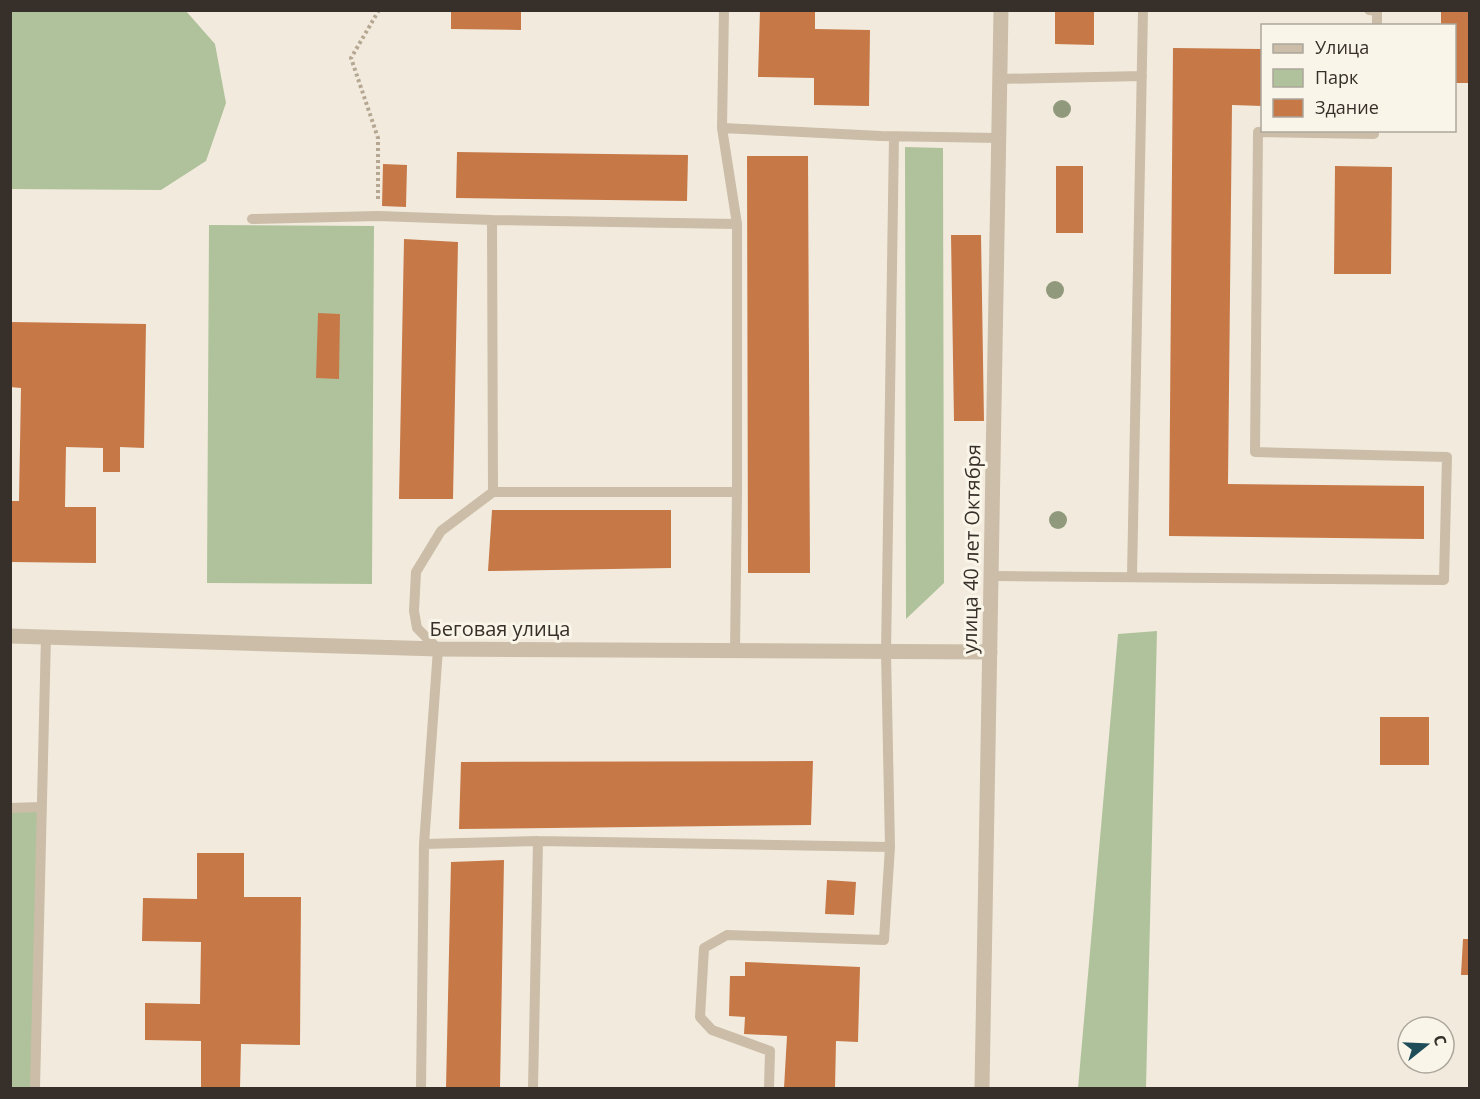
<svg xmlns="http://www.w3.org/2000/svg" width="1480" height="1099" font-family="'Open Sans',sans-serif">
<rect width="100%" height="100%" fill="#f2ebdd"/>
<!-- green -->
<path fill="#b0c29c" d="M186 11 215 44 226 103 206 161 161 190 11 189V11Z
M905 147 943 148 944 583 906 619Z
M209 225 374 226 372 584 207 583Z
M1157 631 1146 1088H1078L1118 634Z
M41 807 35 1088H11L10 808Z"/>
<!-- building -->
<path fill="#c67847" d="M451 10H521V30L451 29Z
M760 10H815V29L870 30 869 106 814 105V78L758 77Z
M1055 10H1094V45L1055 44Z
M1441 10H1470V83H1454V26H1441Z
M1173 48 1262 49V106L1232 105 1228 484 1424 486V539L1169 536Z
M457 152 688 155 687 201 456 198Z
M747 156H808L810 573H748Z
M383 164 407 165 406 207 382 206Z
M1056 166H1083V233H1056Z
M1335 166 1392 167 1391 274H1334Z
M951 235H981L984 421H954Z
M404 239 458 242 453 499H399Z
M318 313 340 314 339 379 316 378Z
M10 322 146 324 144 448 120 447V472H103V448L66 447 65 507H96V563L10 562V501H19L21 388 10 387Z
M492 510H671V568L488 571Z
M1380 717H1429V765H1380Z
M813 761 811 825 459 829 461 762Z
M197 853H244V897H301L300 1045 241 1044 240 1088H201V1041L145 1040V1003L200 1004 201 942 142 941 143 898 197 899Z
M504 860 500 1088H446L451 862Z
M827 880 856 882 854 915 825 914Z
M1463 939H1470V975H1461Z
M745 962 860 967 858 1042 836 1041 835 1088H784L787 1036 744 1034 745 1017 729 1016 730 976H745Z"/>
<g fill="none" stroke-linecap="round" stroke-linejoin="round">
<!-- path -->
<path stroke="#b6a793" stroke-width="4" stroke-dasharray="3 3" stroke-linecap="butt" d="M378 199V138L351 58 379 10"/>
<!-- service -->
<path stroke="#cbbda8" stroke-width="10" d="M1369 10 1377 11V26
M1000 79 1142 76
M722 128 724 10
M252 219 378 216 492 220 493 492 441 531 416 572 414 611 417 628 438 649 424 844 538 841 890 847 886 653 894 137
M492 220 737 224 722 128 881 136 999 138
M493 492H737V224
M991 576 1444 580 1447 457 1255 452 1258 132 1374 134V130
M1132 577 1143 10
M735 651 737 492
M10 808 41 807
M35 1088 46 636
M421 1088 424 844
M533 1088 538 841
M769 1088 770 1051 712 1030 700 1017 704 948 727 935 884 940 890 847"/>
<!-- minor -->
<path stroke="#cbbda8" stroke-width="15" d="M10 636 438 649 990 652"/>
<!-- tertiary -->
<path stroke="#cbbda8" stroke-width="15" d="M982 1088 1001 10"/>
</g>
<!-- trees -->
<g fill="#91997c">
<circle cx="1062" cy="109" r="9"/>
<circle cx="1055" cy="290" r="9"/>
<circle cx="1058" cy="520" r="9"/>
</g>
<g text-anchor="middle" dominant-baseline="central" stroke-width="6" stroke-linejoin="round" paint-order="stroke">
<!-- street labels -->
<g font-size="20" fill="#372f29" stroke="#faf5e9">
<text transform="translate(971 549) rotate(-89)">улица 40 лет Октября</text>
<text x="500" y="628">Беговая улица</text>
</g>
</g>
<!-- border -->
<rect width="1480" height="1099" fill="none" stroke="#372f29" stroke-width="24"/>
<!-- legend -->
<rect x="1261" y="24" width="195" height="108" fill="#faf5e9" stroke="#aca69c" stroke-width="1.5"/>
<rect x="1273" y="44" width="30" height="9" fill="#cbbda8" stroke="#aca69c" stroke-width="1.5"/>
<text x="1315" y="54" font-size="18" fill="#372f29">Улица</text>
<rect x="1273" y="69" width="30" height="18" fill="#b0c29c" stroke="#aca69c" stroke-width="1.5"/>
<text x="1315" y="84" font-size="18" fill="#372f29">Парк</text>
<rect x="1273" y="99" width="30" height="18" fill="#c67847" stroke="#aca69c" stroke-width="1.5"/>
<text x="1315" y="114" font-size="18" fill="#372f29">Здание</text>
<!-- north arrow -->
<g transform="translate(1426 1045) rotate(72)"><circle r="28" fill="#faf5e9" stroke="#aca69c" stroke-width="1.5"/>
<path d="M0-4.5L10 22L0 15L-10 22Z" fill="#1e4d59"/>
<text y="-9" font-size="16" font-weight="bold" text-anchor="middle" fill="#372f29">С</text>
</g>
</svg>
